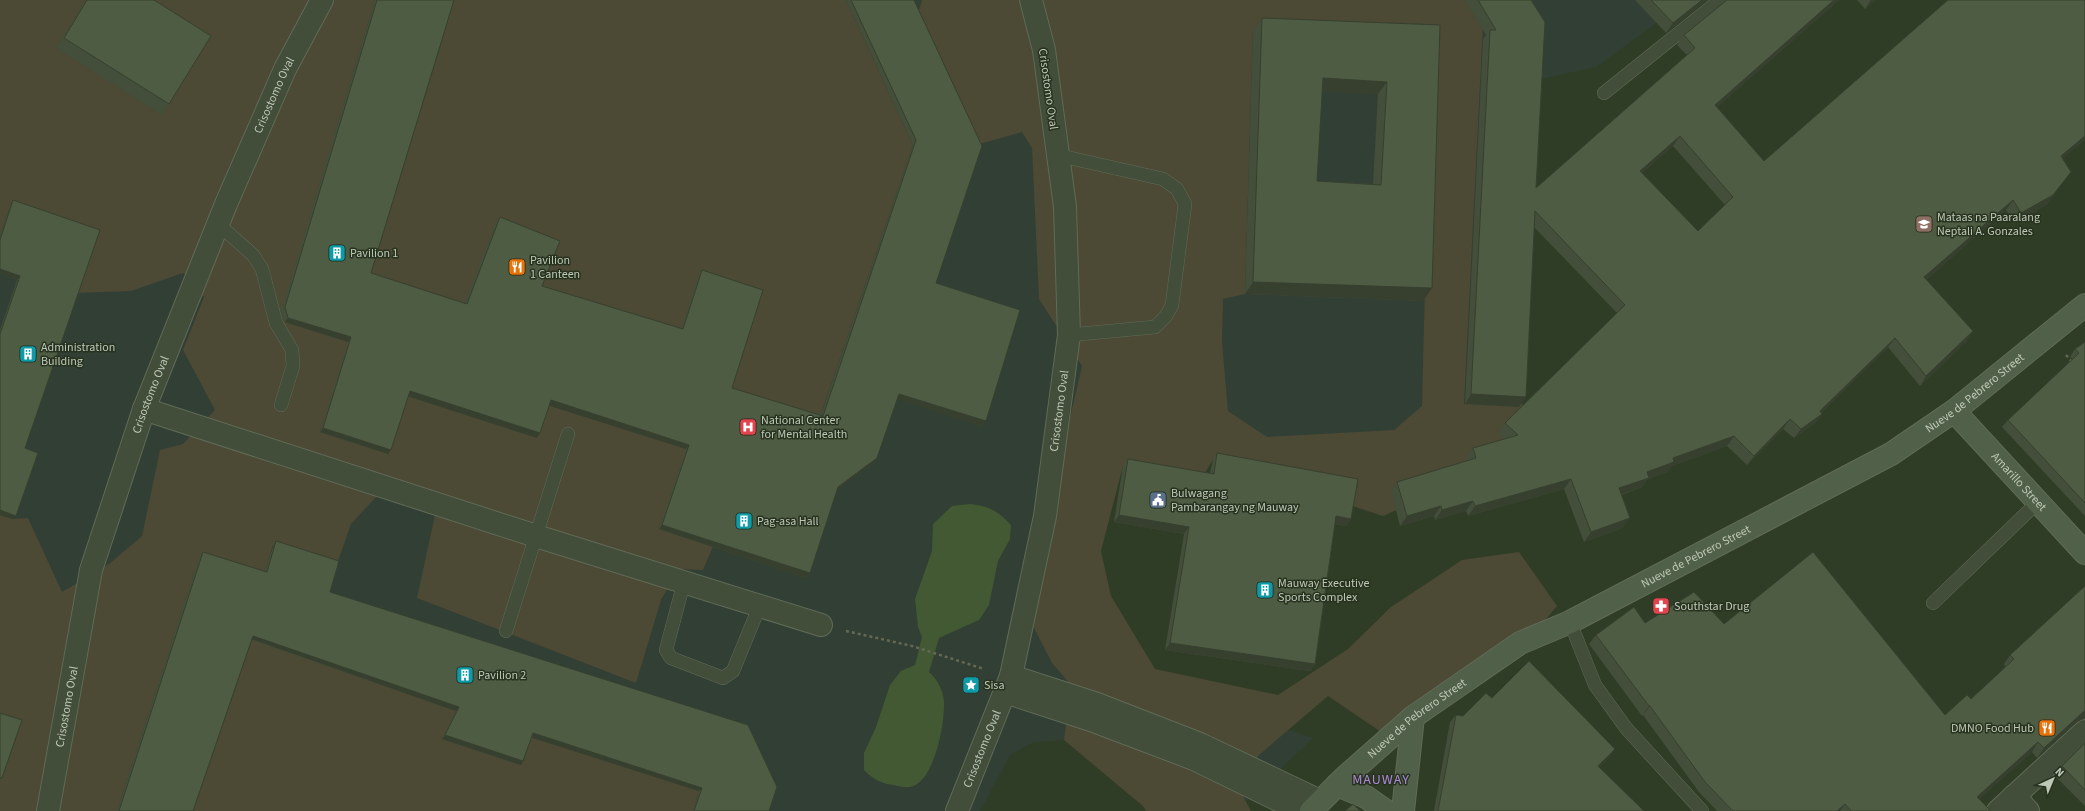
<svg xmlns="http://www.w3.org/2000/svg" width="2085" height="811" font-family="'Source Sans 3',sans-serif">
<rect width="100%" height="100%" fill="#303d26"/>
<!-- medical -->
<path fill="#323f34" d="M0 0H1688L1596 67 1536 80 1452 471 1105 452 1058 649 1313 738 1236 811 1161 800 1064 740 1034 742 1010 755 980 811H0Z"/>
<!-- green -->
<path fill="#4c4935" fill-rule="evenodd" d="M0 0H375L307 227 453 0H846L913 145 819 420 746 469 703 570 679 569 661 600 636 683 417 598 435 515 378 495 351 524 337 564 273 545 264 575 200 556 117 811H0V515L13 519 28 518 62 592 109 564 142 536 160 450 183 444 215 410 183 350 204 297 183 273 131 291 77 293 11 204 0 236Z
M922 0H1466L1483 25 1464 404 1520 402 1550 432 1463 480 1383 516 1213 460 1201 479 1123 466 1101 551 1111 596 1155 669 1278 695 1348 649 1391 607 1462 560 1519 552 1557 606 1537 630 1384 734 1328 696 1259 755 1237 785 1251 811H1146L1144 807 1064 740 1071 685 1052 663 1033 626 1063 448 1082 366 1039 299 1032 148 1022 132 976 145 917 17ZM1253 31 1431 37 1422 406 1394 430 1267 437 1228 411 1222 342 1223 299 1245 294Z
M251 639 456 711 443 739 521 765 531 737 699 791 693 811H192Z"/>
<!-- water -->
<path fill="#425933" d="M970 504C989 506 998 511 1011 525L1010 539 998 561 989 605 979 620 939 638 929 672C937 679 943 690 944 701 945 722 936 772 917 784 910 789 902 787 893 785 880 783 874 780 864 770V753L876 727 890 685 901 671 915 665 922 637 918 627 915 599 932 551 933 524 952 506Z"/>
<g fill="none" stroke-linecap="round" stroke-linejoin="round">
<defs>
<path id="lane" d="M1604 93 1720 0
M1057 155 1163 179 1177 189 1185 204 1172 305 1166 316 1155 327 1069 335
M218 224 253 255 262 269 276 323 292 350 293 366 281 405
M684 582 666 650 671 658 723 678 733 671 760 605
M1933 603 2038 502
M1570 622 1595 685 1626 728 1702 811
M506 631 568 434"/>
<g id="street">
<path d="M144 409 536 536 821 625"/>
<path d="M1011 676 1097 704 1200 744 1320 801"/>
<path d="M1005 692 1091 720 1194 759 1301 811"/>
<path d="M2014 796 2028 811"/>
<path id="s1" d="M48 811 91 570 144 409 226 204 285 69 322 0"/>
<path id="s2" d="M957 811 1011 676 1045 516 1069 335 1065 207 1044 50 1031 0"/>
<path d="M1998 811 2085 731"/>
</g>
<g id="secondary">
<path id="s3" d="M1954 411 2085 553"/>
<path d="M1337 785 1366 797 1386 811"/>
<path id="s4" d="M1311 811 1344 778 1413 717 1520 643 1570 622 1891 454 1954 411 2085 305"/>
<path d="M1403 811 1413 717"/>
</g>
</defs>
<!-- lane casing -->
<use href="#lane" stroke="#606b58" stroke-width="14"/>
<!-- street casing -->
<use href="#street" stroke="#606b58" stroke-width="24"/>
<!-- secondary casing -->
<use href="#secondary" stroke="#606b58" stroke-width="24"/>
<!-- path -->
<path stroke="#656854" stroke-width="2.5" stroke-dasharray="3 3" stroke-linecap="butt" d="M2066 355 2073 363
M846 631 912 646 984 669"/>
<!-- lane -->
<use href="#lane" stroke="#424d3a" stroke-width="13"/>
<!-- street -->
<use href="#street" stroke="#424d3a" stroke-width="22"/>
<!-- secondary -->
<use href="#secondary" stroke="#516048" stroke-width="22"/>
</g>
<!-- wall -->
<path fill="#434f3a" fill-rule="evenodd" d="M86 0H154L169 104 162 115 56 48Z
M375 0H454L371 273 465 303 496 222 500 217 542 286 682 328 699 274 702 270 732 388 821 415 913 145 846 0H914L936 283 982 426 897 399 877 458 874 463 837 490 810 573 806 578 659 529 686 449 549 405 537 438 408 396 388 454 320 432 348 342 285 322 281 312Z
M1465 0H1531L1536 188 1687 55 1677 45 1684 35 1839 0 1717 107 1764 161 2062 159 2071 172 2046 205 2014 223 2006 210 1926 280 1967 341 1920 386 1888 347 1821 413 1822 414 1815 423 1794 438 1783 429 1747 465 1727 446 1672 466 1667 472 1648 479 1642 487 1622 495 1623 528 1584 542 1564 489 1468 516 1466 511 1435 520 1434 516 1400 526 1391 491 1397 482 1467 461 1466 458 1473 448 1505 439 1498 433 1505 423 1617 313 1534 227 1526 397 1519 407 1465 404 1483 39 1486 35ZM1673 146 1725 205 1698 231 1642 173Z
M1635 0H1707L1666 33Z
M1857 0H1875L1865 9Z
M1262 18 1440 25 1432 288 1423 301 1245 294 1253 31ZM1322 91 1378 94 1373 184 1317 181Z
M13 200 100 230 25 448 13 519 0 515V330L17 280 0 273V236L11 204Z
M2085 342V516L2002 427 2008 420 2073 359 2070 357 2075 349Z
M1217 453 1351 519 1346 526 1335 524 1315 664 1310 671 1165 650 1184 534 1114 522 1123 466 1128 459 1210 473 1213 460Z
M276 541 330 592 769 811H693L699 791 532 737 523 761 521 765 442 739 456 711 252 640 193 811H117L200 555 203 552 265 571 274 544Z
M1645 623 1724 624 1945 715 1971 699 2006 667 2004 664 2010 655 2083 719 2077 722 2037 758 2032 752 1979 799 1991 811H1717L1699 792 1643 715 1642 716 1589 644 1596 635Z
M1492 698 1615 749 1610 756 1599 767 1644 811H1434L1450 722 1456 715 1463 716Z
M2085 743V806L2055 776 2062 766Z"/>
<!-- shaded-wall -->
<path fill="#37402f" d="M1702 0H1707L1666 33 1673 23Z
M1834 0H1839L1708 115 1715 105Z
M1871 0H1875L1865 9Z
M1323 78 1387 82 1378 94 1314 91Z
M1680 136 1673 146 1633 181 1640 171Z
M2085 136V140L2054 166 2061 156Z
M2071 172 2046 205 2014 223 2021 213Z
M2013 200 2006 210 1918 287 1924 277Z
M0 269 20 276 17 280 0 273Z
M1253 282 1432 288 1423 301 1245 294Z
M288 318 351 337 348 342 285 322Z
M1973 331 1967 341 1920 386 1926 376Z
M1895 338 1888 347 1817 417 1822 414 1815 423 1794 438 1801 429 1820 411Z
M410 391 540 433 537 438 407 396Z
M899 394 986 421 982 426 896 399Z
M1471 394 1526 397 1519 407 1465 404Z
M551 400 689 445 686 449 547 405Z
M1790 419 1783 429 1747 465 1754 456Z
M323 428 391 450 388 454 320 432Z
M1734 436 1727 446 1672 466 1667 472 1648 479 1642 487 1612 498 1619 488 1647 472 1673 458Z
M877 458 874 463 835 492 838 487Z
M1571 479 1564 489 1468 516 1475 506Z
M1473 501 1466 511 1435 520 1442 510Z
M1441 506 1434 516 1400 526 1407 516Z
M0 510 16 516 13 519 0 515Z
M1119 515 1189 527 1184 534 1114 522Z
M1336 516 1351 519 1346 526 1331 523Z
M1630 518 1623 528 1584 542 1591 532Z
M662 525 810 573 806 578 659 529Z
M253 636 459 707 456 711 251 639Z
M1170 643 1315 664 1310 671 1165 650Z
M1649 706H1650L1642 716Z
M2085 711V719H2083L2077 722 2037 758 2044 748 2083 712Z
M533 733 702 788 699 791 530 737Z
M445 735 523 761 521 765 442 739Z
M2038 742 2032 752 1971 806 1977 797Z
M1615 749 1610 756 1593 774 1598 766Z
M1845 804 1840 811H1837Z"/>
<!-- building -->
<path fill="#4e5c43" stroke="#37402f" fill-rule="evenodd" d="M87 0H154L211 36 169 104 64 38Z
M377 0H454L371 273 467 304 500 217 560 241 542 286 683 329 702 270 763 290 732 388 823 416 916 140 851 0H914L982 146 936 283 1020 310 986 421 899 394 877 458 838 487 810 573 662 525 689 445 551 400 540 433 410 391 391 450 323 428 351 337 288 318 285 307Z
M1478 0H1531L1545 22 1536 188 1695 48 1684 35 1727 0H1834L1715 105 1764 161 1948 0H2085V136L2061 156 2071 172 2053 195 2021 213 2013 200 1924 277 1973 331 1926 376 1895 338 1820 411 1822 414 1801 429 1790 419 1754 456 1734 436 1673 458 1674 462 1647 472 1649 478 1619 488 1630 518 1591 532 1571 479 1475 506 1473 501 1442 510 1441 506 1407 516 1397 482 1476 458 1473 448 1518 435 1505 423 1625 305 1535 211 1526 397 1471 394 1490 30H1496ZM1680 136 1733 197 1698 231 1640 171Z
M1651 0H1702L1673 23Z
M1262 18 1440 25 1432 288 1253 282ZM1323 78 1387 82 1381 185 1317 181Z
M13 200 100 230 25 448 38 453 16 516 0 510V334L20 276 0 269V240Z
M2085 342V503L2008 420 2079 353 2075 349Z
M1217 453 1358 479 1351 519 1336 516 1315 664 1170 643 1189 527 1119 515 1128 459 1214 474Z
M276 541 339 561 330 592 748 725 777 787 769 811H694L702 788 533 733 523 761 445 735 459 707 253 636 193 811H119L203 552 267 572Z
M1813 552 1945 715 1967 695 1971 699 2014 659 2010 655 2085 586V711L2083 712 2044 748 2038 742 1977 797 1991 811H1851L1845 804 1837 811H1733L1705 782 1650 706H1649L1596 635 1634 607 1645 623 1694 592 1724 624Z
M1529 661 1615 749 1598 766 1644 811H1438L1456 715 1463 716 1486 693 1492 698Z
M0 713 22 720 2 778H0Z
M2085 743V790L2062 766Z
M1353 804 1360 811H1345Z"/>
<!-- icons -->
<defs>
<symbol id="school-square" viewBox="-11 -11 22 22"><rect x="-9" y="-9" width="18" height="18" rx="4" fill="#8d6e63" stroke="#27321f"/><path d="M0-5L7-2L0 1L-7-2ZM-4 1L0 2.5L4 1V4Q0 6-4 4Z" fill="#fff"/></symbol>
<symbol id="building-square" viewBox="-11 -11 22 22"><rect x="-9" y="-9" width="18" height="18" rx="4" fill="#0f9aa8" stroke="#27321f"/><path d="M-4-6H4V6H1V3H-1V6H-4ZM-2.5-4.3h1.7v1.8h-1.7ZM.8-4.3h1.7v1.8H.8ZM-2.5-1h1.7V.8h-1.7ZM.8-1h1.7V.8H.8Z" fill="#fff"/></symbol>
<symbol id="restaurant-square" viewBox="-11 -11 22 22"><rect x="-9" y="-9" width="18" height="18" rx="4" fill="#e8710a" stroke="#27321f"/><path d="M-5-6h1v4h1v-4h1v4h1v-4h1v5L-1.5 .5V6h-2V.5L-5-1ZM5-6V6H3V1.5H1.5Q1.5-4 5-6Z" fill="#fff"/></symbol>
<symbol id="hospital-square" viewBox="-11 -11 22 22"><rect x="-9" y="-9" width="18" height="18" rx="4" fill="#e0444e" stroke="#27321f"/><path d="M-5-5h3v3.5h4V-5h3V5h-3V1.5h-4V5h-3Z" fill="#fff"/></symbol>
<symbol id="civic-square" viewBox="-11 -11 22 22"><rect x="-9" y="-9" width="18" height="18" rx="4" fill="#5c6f8a" stroke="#27321f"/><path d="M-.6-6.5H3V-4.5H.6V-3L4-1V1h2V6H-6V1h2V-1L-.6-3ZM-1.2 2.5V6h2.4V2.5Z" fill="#fff"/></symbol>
<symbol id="pharmacy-square" viewBox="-11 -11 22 22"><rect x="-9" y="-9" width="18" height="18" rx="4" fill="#e0444e" stroke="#27321f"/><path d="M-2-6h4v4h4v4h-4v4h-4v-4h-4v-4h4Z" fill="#fff"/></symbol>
<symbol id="sight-square" viewBox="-11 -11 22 22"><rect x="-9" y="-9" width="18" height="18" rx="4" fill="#0f9aa8" stroke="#27321f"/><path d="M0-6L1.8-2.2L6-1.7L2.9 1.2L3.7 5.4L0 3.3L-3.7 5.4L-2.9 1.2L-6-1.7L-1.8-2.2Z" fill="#fff"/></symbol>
</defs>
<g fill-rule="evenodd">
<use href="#school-square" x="1914" y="214" width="20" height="20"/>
<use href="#building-square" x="327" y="243" width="20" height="20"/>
<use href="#restaurant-square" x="507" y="257" width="20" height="20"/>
<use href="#building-square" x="18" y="344" width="20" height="20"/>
<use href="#hospital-square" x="738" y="417" width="20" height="20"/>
<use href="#civic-square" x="1148" y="490" width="20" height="20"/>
<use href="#building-square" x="734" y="511" width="20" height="20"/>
<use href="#building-square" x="1255" y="580" width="20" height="20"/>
<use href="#pharmacy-square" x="1651" y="596" width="20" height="20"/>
<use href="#building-square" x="455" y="665" width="20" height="20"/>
<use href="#sight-square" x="961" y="675" width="20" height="20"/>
<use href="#restaurant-square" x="2037" y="718" width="20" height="20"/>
</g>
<g text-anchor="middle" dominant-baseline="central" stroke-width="3" stroke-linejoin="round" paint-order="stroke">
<!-- street labels -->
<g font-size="12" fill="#bdc8b6" stroke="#27321f">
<text transform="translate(1048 89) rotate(82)">Crisostomo Oval</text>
<text stroke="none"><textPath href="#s1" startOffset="754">Crisostomo Oval</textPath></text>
<text stroke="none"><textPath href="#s4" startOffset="789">Nueve de Pebrero Street</textPath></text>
<text stroke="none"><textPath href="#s1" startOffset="430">Crisostomo Oval</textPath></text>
<text stroke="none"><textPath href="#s2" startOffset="415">Crisostomo Oval</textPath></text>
<text stroke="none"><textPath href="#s3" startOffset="96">Amarillo Street</textPath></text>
<text stroke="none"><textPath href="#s4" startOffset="465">Nueve de Pebrero Street</textPath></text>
<text stroke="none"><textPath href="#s1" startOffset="106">Crisostomo Oval</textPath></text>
<text stroke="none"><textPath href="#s4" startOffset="141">Nueve de Pebrero Street</textPath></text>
<text stroke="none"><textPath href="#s2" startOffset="67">Crisostomo Oval</textPath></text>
</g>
<!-- poi labels -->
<g font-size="12" fill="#bdc8b6" stroke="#27321f" text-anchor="start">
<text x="1937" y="217">Mataas na Paaralang<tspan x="1937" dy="14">Neptali A. Gonzales</tspan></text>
<text x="350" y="253">Pavilion 1</text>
<text x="530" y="260">Pavilion<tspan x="530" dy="14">1 Canteen</tspan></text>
<text x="41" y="347">Administration<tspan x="41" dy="14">Building</tspan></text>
<text x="761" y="420">National Center<tspan x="761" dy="14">for Mental Health</tspan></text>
<text x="1171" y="493">Bulwagang<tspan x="1171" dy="14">Pambarangay ng Mauway</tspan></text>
<text x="757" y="521">Pag-asa Hall</text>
<text x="1278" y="583">Mauway Executive<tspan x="1278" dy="14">Sports Complex</tspan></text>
<text x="1674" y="606">Southstar Drug</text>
<text x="478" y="675">Pavilion 2</text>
<text x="984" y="685">Sisa</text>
<text x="2034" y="728" text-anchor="end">DMNO Food Hub</text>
</g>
<!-- quarter labels -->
<g font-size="14" letter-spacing="1" fill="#ad89d8" stroke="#27321f">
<text x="1381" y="780">MAUWAY</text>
</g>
</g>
<!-- north arrow -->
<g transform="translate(2053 779) rotate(44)" stroke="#27321f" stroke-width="3" paint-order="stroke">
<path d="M0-3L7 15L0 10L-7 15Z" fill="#bdc8b6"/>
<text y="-6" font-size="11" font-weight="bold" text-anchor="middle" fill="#bdc8b6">N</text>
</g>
</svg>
